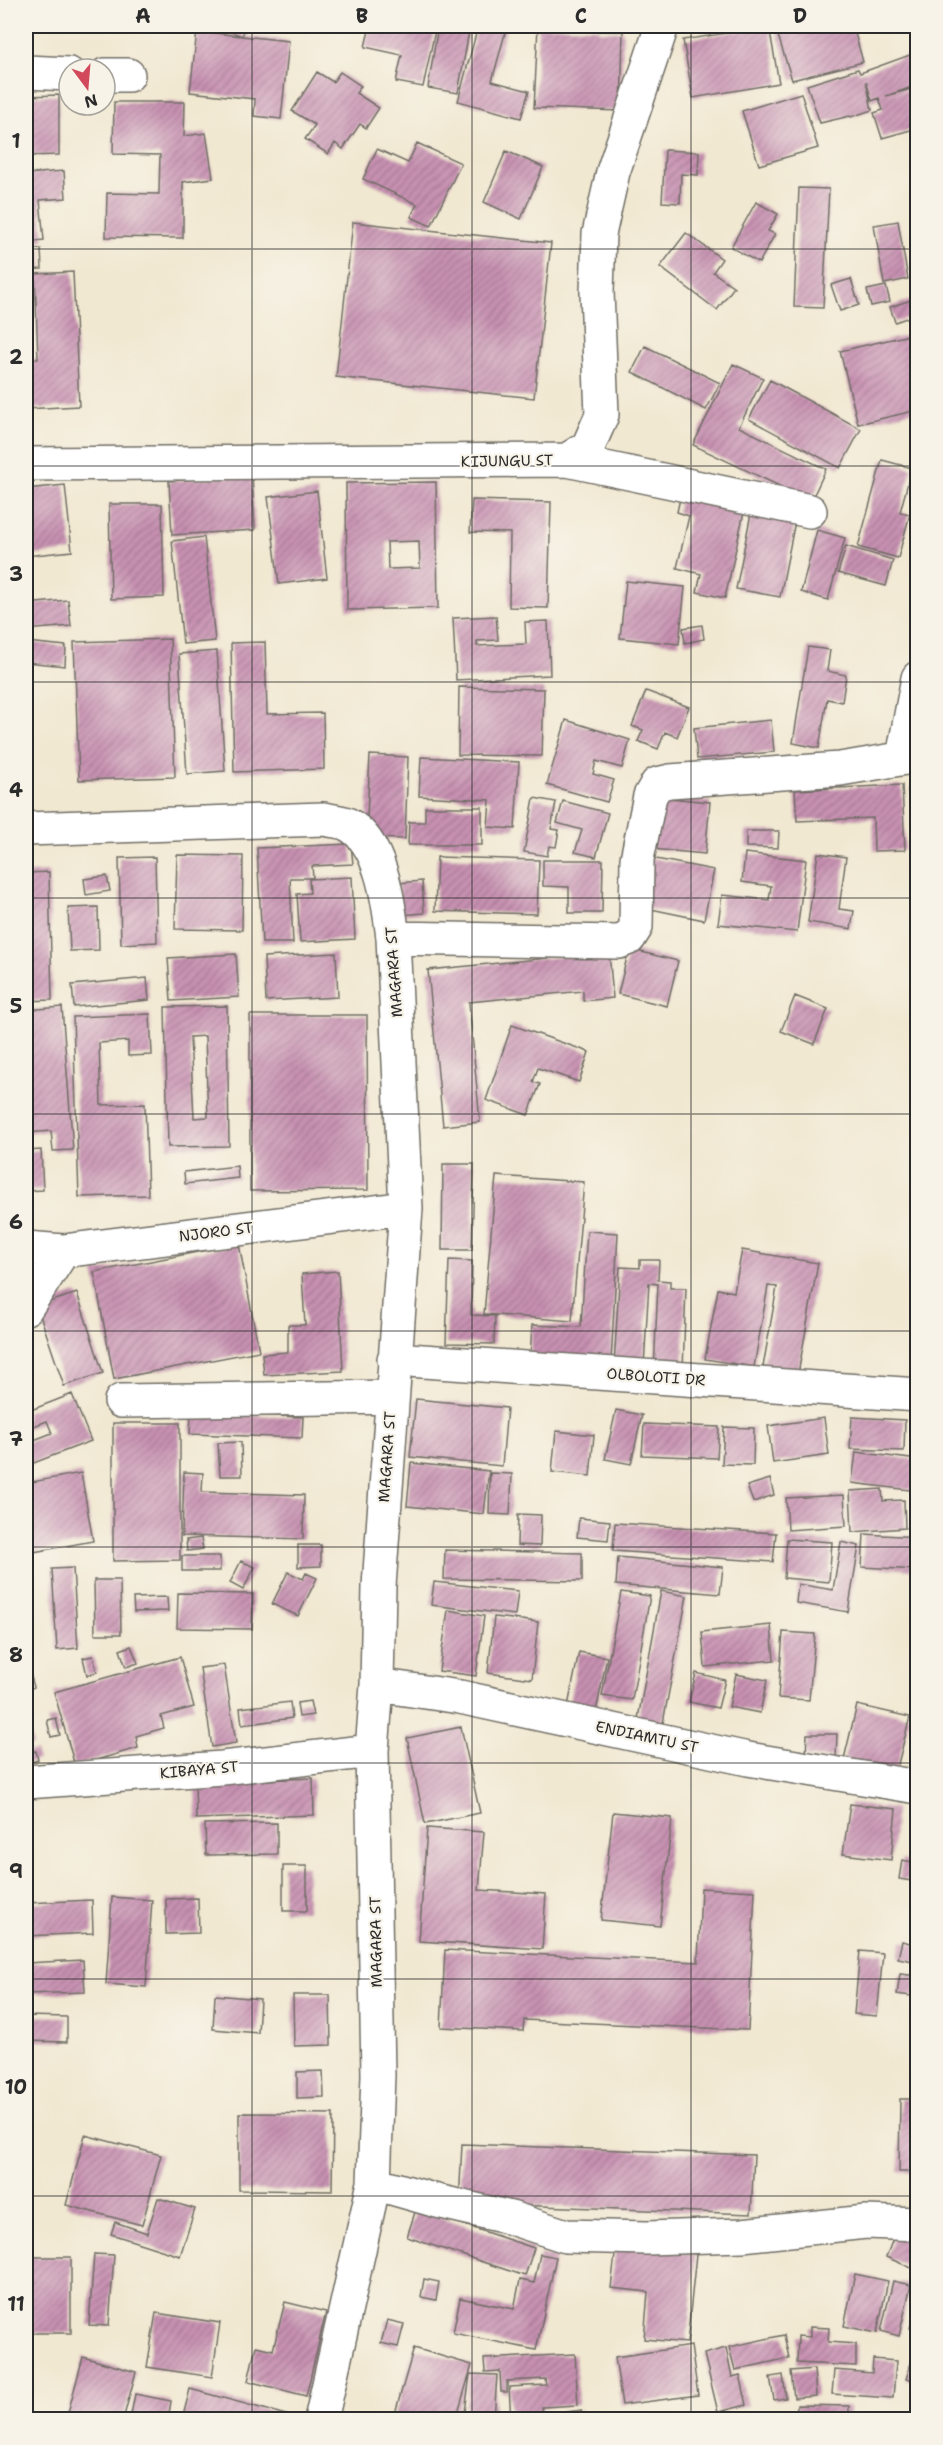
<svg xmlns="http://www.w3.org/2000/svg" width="943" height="2445" font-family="'Shantell Sans',sans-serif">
<defs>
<pattern id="building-hatch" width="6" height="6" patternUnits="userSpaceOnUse" patternTransform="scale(1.5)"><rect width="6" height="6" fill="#c891b2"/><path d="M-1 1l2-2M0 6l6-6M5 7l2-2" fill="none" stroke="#a37791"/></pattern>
</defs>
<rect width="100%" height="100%" fill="#f7f3e8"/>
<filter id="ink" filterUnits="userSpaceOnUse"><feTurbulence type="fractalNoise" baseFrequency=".0167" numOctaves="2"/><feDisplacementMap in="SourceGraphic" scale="12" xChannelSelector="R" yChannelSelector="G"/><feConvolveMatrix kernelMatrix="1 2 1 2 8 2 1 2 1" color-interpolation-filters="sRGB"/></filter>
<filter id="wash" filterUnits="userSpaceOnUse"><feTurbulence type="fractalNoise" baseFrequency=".008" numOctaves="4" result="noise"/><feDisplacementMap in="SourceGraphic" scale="24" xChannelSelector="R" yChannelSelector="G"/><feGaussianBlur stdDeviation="1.35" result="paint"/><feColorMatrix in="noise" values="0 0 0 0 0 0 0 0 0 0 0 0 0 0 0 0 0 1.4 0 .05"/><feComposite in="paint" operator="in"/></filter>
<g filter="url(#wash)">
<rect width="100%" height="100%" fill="#f1e8d1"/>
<g id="blocks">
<!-- building -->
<path fill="url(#building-hatch)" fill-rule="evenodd" d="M216 26H246L242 36 289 41 281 119 254 116 255 99 190 92 197 31 242 36Z
M370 26H436L423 87 396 82 402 55 365 47Z
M438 26H470L458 93 428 88Z
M478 26H507L492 81 529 91 521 118 458 101Z
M538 26 598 28V31H623L621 111 534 108Z
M769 26 779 83 693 98 683 40Z
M775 26H853L863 62 792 80Z
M918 52V85L886 96 918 87V128L882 138 874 113 883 110 879 98 872 101 866 81 872 110 851 117 850 116 820 123 807 85 858 69 860 73 863 72Z
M317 72 333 82 340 72 361 86 356 93 379 108 366 128 360 124 343 149 335 143 328 154 305 139 315 125 292 111Z
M801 93 818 148 759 165 742 111Z
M59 95V155L26 156V96Z
M114 102H185L184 136 206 133 213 178 183 182V238L106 237 107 193 159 194 160 155 113 154Z
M417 143 461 163 431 226 411 217 417 204 363 179 377 149 408 163Z
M665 150 699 152 698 175 681 174 680 203 662 202Z
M506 151 543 167 521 219 484 202Z
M64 171 66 198 40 200 44 240 26 242V174Z
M799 188 829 189 823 308 794 307Z
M756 202 778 214 768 231 775 234 759 263 731 247Z
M898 221 908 279 884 284 874 225Z
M353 222 551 243 534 398 336 377Z
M686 233 722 259 713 272 734 287 717 310 660 267Z
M41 249 42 269 26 270V250Z
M73 272 79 406 26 409V359H38L35 274Z
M851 279 859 305 840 311 831 285Z
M886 286 890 302 871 306 867 290Z
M911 300 915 315 895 322 890 307Z
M918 333V410L858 424 840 351Z
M645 346 720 383 706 410 632 372Z
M733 364 763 378 739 427 826 469 811 501 693 445Z
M770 380 861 429 840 468 749 419Z
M882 460 912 468 900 512 910 514 898 558 858 547Z
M252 475 255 530 172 535 169 481Z
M436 482 438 608 347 610 346 483ZM419 541 420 568 388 569 387 542Z
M65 485 72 551 26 556V489Z
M682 489 746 503 725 598 697 592 701 574 677 568 689 516 677 512Z
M317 491 327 578 279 584 268 497Z
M472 500 551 502 548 608 509 607 510 533 470 532Z
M109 504H162L164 597 111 599Z
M752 508 796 516 780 597 736 589Z
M817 530 845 538 828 600 801 592Z
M204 537 215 641 183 644 172 541Z
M846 546 893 560 886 586 838 573Z
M626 581 685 587 679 644 620 638Z
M68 600 71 626 26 630V604Z
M496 616 498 640 477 641V646L526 644 525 622 548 621 550 675 456 680 453 618Z
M702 625 704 639 685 643 683 628Z
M170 639 175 777 79 780 74 642Z
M26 642 66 646 65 666 26 662Z
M265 642 267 714 323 713 324 769 234 772 231 643Z
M808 647 830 650 827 671 846 675 842 702 827 699 819 748 793 743Z
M217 651 225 771 187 774 179 654Z
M459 687 544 689 542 756 458 755Z
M646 691 689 707 677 737 665 732 658 749 638 741 643 730 632 726Z
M566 720 630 740 622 768 596 761 593 774 614 780 607 802 547 785Z
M771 720 774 752 697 759 694 728Z
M370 755 408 757 405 839 366 838Z
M421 757 519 762 515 829 488 827 490 800 419 796Z
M902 785 905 850 874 851 873 818 797 821 795 790Z
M911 786H918V856L914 857Z
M658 797 710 802 705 854 652 849Z
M534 798 556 802 551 829 559 830 556 847 549 846 547 856 524 852Z
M563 801 608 813 596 857 575 852 582 830 557 823Z
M425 807H482V845H408L409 822H425Z
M746 831H779L778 848 746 847Z
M351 844 353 864 312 866 313 878H290L293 943H262L257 848Z
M745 853 806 860 797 932 718 924 722 895 769 900 771 886 742 882Z
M818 853 846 857 839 909 854 911 851 929 808 922Z
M177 855 243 856 242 930 175 929Z
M155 857 157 942 121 944 119 858Z
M437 857 539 860 537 914 435 911Z
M651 858 714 870 704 920 641 907Z
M543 860H603L602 913H569V887L543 886Z
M49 872 52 1000 26 1001V873Z
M107 876 110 891 86 895 84 879Z
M352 877 355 939 300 942 297 894 310 893 309 879Z
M422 881 424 913 401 915 398 883Z
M98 907 99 950 70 951 68 908Z
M629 949 678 961 667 1006 618 994Z
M609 952 613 998 583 1001V991L469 1002 480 1122 443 1126 428 970Z
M336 953 338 997 266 1001 264 957Z
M236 954 239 997 171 1001 168 958Z
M147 978 149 1000 74 1007 72 985Z
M795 996 828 1009 814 1044 781 1031Z
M227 1006 229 1146 168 1147 165 1007ZM205 1036 208 1117 194 1118 190 1037Z
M62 1007 73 1150 53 1151 51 1131 26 1133V1010Z
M150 1014 152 1055 128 1056V1041L99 1043 101 1105 145 1104 148 1195 79 1197 73 1017Z
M250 1015H367L368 1190 250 1191Z
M512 1025 589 1052 579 1082 538 1068 533 1082 540 1084 528 1115 486 1100Z
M41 1150 43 1190 26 1191V1151Z
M443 1164H474L472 1250H442Z
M237 1166 238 1178 185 1184 184 1172Z
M496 1176 584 1182 572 1321 484 1314Z
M587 1231 618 1233 611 1363 530 1358 532 1325 581 1327Z
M239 1244 259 1351 114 1379 94 1272Z
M742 1250 818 1263 798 1374 763 1367 777 1287 768 1286 754 1367 705 1359 718 1289 734 1292Z
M449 1260 472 1261 471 1315 495 1316 494 1344 446 1343Z
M640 1260H659L658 1280 670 1281V1288H686L683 1370H654L658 1284 649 1283 644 1366 614 1365 620 1267 640 1268Z
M338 1271 343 1371 264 1375 262 1354 288 1352V1325H305L302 1274Z
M77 1293 103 1373 64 1386 37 1306Z
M72 1394 91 1441 26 1466V1443L52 1433 47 1421 26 1429V1412Z
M416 1399 507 1408 502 1466 410 1457Z
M616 1410 642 1415 631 1464 605 1459Z
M191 1413 303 1417 302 1438 190 1434Z
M852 1417 905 1420 904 1451 850 1449Z
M824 1418 829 1455 773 1463 768 1426Z
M113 1423H180V1560L113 1561Z
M644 1424 719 1427 717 1458 642 1455Z
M724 1427 754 1428 753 1465 722 1464Z
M556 1431 594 1435 590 1476 552 1472Z
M241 1442 242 1476H220L218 1443Z
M856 1452 918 1460V1491L852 1483Z
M411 1463 489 1471 484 1514 407 1506Z
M184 1472 203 1473 202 1492 304 1495 303 1539 182 1536Z
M81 1473 93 1541 28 1553 26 1483Z
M490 1473 512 1474 510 1515 489 1514Z
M770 1479 774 1495 753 1502 747 1486Z
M882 1489 883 1501 904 1500 905 1528 852 1532 850 1491Z
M844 1495 846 1526 788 1530 786 1498Z
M518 1514 541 1515 540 1546 517 1545Z
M579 1518 610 1521 608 1540 577 1537Z
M615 1523 776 1533 773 1562 613 1551Z
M864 1534 918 1537V1570L862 1567Z
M201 1538 203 1549 187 1551 186 1540Z
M787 1539 832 1542 829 1582 784 1578Z
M841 1542 859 1546 848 1612 796 1603 798 1584 833 1590Z
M298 1545H321V1566L298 1567Z
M445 1550 582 1553V1581L444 1579Z
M182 1556H220V1571H182Z
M618 1557 723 1567 720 1594 616 1585Z
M241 1561 255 1567 243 1590 230 1583Z
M73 1568 78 1648 57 1650 52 1569Z
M288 1572 303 1579 306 1573 317 1578 298 1616 272 1604Z
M94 1580H120L121 1634H95Z
M434 1582 518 1591 515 1615 431 1605Z
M661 1591 687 1596 663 1723 638 1719Z
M621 1592 650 1596 632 1700 602 1696Z
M178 1593 253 1594 252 1629 177 1628Z
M167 1597 168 1611 134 1612 133 1598Z
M448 1610 484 1616 476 1676 439 1671Z
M494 1617 538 1622 532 1679 488 1673Z
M771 1625 774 1660 705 1667 702 1632Z
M783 1632 815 1634 809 1700 778 1698Z
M131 1646 138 1663 126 1667 120 1650Z
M579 1652 607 1657 595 1717 567 1711Z
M93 1656 97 1672 87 1675 83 1658Z
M180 1657 194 1707 161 1716 164 1728 136 1736 138 1748 75 1766 54 1692Z
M26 1660 34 1687 26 1690Z
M224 1665 236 1743 212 1747 200 1668Z
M696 1673 725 1680 718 1708 689 1702Z
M736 1674 767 1680 760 1713 729 1707Z
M310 1701 313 1715 299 1717 297 1703Z
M290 1702 292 1718 242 1725 240 1708Z
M857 1705 910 1717 896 1772 844 1759Z
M26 1707 29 1723 26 1724Z
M56 1718 60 1735 51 1737 47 1720Z
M461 1727 480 1813 425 1824 407 1738Z
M29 1731 33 1745 26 1748V1732Z
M807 1734H837L836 1758 806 1757Z
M36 1751 38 1760 28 1763 26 1753Z
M313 1778 314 1815 196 1819 195 1783Z
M850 1804 896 1809 891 1860 843 1854Z
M613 1812 672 1818 660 1926 601 1920Z
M277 1823V1854L206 1855 205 1824Z
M427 1828 484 1832 479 1890 546 1894 542 1949 419 1941Z
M902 1860 918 1863V1882L899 1879Z
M283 1866H307V1911H283Z
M701 1888 755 1891 748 2030 524 2020 523 2031 441 2027 445 1950 698 1962Z
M112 1897 152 1900 146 1987 106 1984Z
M198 1898 199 1933 166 1934V1899Z
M92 1900 93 1933 26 1936V1903Z
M902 1941 918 1945V1962L898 1958Z
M860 1951 883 1953 877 2016 854 2014Z
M83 1960 85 1992 26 1994V1963Z
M900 1974 918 1976V1997L897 1994Z
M215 1995 260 1999 258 2033 213 2029Z
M293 1995H330L331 2045 294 2046Z
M26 2016 67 2017V2042L26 2041Z
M323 2071 324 2097 297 2098V2072Z
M900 2099H918V2172H899Z
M239 2113 333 2114 332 2191 239 2190Z
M85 2135 161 2155 142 2225 66 2205Z
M462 2144 754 2155 751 2214 459 2203Z
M158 2198 195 2209 180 2256 111 2234 115 2222 147 2233Z
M416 2209 534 2248 525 2276 407 2237Z
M896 2231 918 2239V2260L914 2269 886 2257Z
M616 2246 696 2254 687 2343 644 2339 648 2292 611 2288Z
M94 2254 114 2255 109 2326 89 2325Z
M540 2254 556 2257 536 2350 453 2333 460 2298 514 2309 520 2280 534 2283Z
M26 2257H71V2333H26Z
M855 2274 888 2281 877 2333 844 2326Z
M424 2279 439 2282 436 2300 421 2297Z
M893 2281 911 2285 899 2336 881 2331Z
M285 2302 326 2312 306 2396 248 2381 256 2346 273 2350Z
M917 2305H918V2330L910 2328Z
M156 2313 220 2323 212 2377 147 2367Z
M387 2320 404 2324 398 2347 381 2343Z
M810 2327 829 2328 828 2342 856 2344V2366L797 2363 798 2336 810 2337Z
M784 2335 789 2358 735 2370 729 2347Z
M917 2345H918V2382L906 2379Z
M691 2346 698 2395 622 2405 615 2357Z
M414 2348 472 2365 456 2420H393Z
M726 2348 732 2377 740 2375 747 2405 718 2412 704 2354Z
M575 2354 578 2405 542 2407V2420H511L509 2387 546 2385 545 2379 507 2381V2392H501L500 2371 485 2372 484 2359Z
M83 2357 136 2372 123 2420H66Z
M873 2359 896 2361 893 2398 832 2394 834 2370 872 2373Z
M814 2369 816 2396 794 2398 791 2371Z
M470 2374 497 2375 494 2420H464Z
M783 2375 786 2398 774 2400 770 2377Z
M190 2389 290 2416 289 2420H182Z
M135 2394 171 2401 168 2420H130Z
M797 2405 849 2406V2420H796Z
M581 2410 583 2420H547L546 2415Z
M734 2413 735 2420H702L701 2418Z"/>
</g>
</g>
<g filter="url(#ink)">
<use href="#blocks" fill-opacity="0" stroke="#706d65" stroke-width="1.5"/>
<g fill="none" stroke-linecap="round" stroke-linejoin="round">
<defs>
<path id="minor" d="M26 72 69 74
M105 75H128
M567 460 810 511
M26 464 567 460 588 447 602 415 597 292 599 234 613 172 662 26
M903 757 918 678
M26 829 324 819C331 821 340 821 347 824 382 841 389 905 393 938L406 1208 379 1586 377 1685 372 1751 378 2075 374 2183 321 2420
M393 938 619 942 629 938 636 927 637 859 650 796 657 784 670 781 840 769 918 756
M26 1248 63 1251 406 1208
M26 1308 63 1251
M394 1359 918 1395
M121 1401 391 1397
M377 1685 460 1697 748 1759 918 1787
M26 1782 222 1768 372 1751
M374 2183 437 2201 511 2218 566 2236 647 2238 742 2235 866 2222 918 2224"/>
</defs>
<!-- minor casing -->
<use href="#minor" stroke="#706d65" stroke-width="36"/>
<!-- minor -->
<use href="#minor" stroke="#fff" stroke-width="33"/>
</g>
</g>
<!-- grid -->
<path fill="none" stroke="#2b2b2b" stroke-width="1.5" stroke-opacity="0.55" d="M252 26V2420M472 26V2420M691 26V2420M26 249H918M26 466H918M26 682H918M26 898H918M26 1114H918M26 1331H918M26 1547H918M26 1763H918M26 1979H918M26 2196H918"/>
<g text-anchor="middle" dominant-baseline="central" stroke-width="4.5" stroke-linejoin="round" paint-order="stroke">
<!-- street labels -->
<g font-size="15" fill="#2b2b2b" stroke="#f7f3e8">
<text transform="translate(507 461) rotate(-1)">KIJUNGU ST</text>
<text transform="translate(394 972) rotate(-94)">MAGARA ST</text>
<text transform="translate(216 1232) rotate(-7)">NJORO ST</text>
<text transform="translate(656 1377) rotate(4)">OLBOLOTI DR</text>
<text transform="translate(387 1457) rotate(-86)">MAGARA ST</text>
<text transform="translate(647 1737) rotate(12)">ENDIAMTU ST</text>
<text transform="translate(199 1770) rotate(-5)">KIBAYA ST</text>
<text transform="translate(376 1942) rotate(-91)">MAGARA ST</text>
</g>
</g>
<!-- margin -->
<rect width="943" height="2445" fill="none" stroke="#f7f3e8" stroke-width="66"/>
<!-- north arrow -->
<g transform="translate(87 87) rotate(164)"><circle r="28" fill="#f7f3e8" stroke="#a5a39c" stroke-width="1.5"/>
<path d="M0-4.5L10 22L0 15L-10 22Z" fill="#d1495b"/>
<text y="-9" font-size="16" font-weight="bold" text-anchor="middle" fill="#2b2b2b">N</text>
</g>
<rect x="33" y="33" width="877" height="2379" fill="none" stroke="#2b2b2b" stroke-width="2"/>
<g font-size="20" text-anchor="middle" font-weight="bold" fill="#2b2b2b">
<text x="143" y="23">A</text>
<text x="362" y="23">B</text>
<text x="581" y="23">C</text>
<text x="800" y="23">D</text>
<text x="16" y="148">1</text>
<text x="16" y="364">2</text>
<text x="16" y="581">3</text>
<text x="16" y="797">4</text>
<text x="16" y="1013">5</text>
<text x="16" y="1229">6</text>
<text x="16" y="1446">7</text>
<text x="16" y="1662">8</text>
<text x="16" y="1878">9</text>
<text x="16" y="2094">10</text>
<text x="16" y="2311">11</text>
</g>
</svg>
